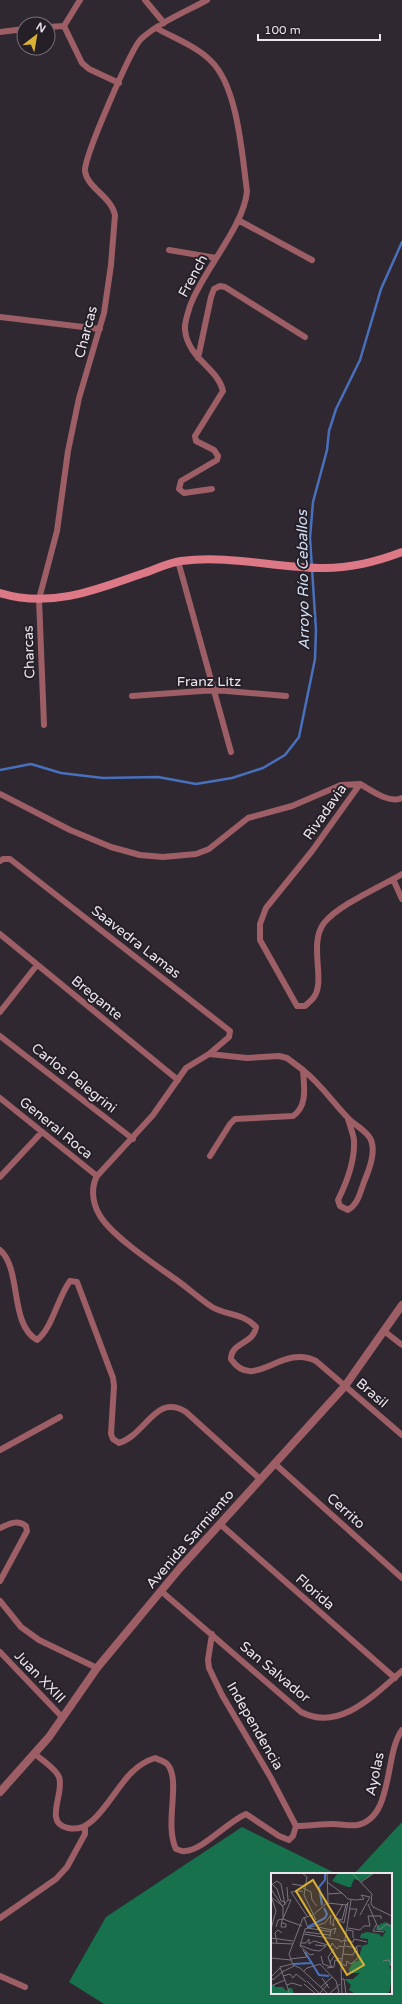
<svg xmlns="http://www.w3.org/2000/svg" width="402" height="2004" font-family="'Varela Round',sans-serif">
<rect width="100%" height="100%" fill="#2f2831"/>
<!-- forest -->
<path fill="#17714c" d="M402 1822V2004H104L69 1982 106 1917 242 1827 337 1874H272V1993H391V1874H354Z"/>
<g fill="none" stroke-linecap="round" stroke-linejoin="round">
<!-- stream -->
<path stroke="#4870bc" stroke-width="2.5" d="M0 770 31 764 61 773 103 778 158 777 196 784 232 778 263 768 285 755 299 737 315 659 316 630 310 538 313 502 327 450 329 431 336 409 360 360 381 289 402 242"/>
<!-- minor -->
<path stroke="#9d5e66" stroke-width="6" d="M145 0 164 23
M64 26 80 0
M48 27 64 26 82 63 89 69 119 83
M156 28C174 38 196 46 211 61 238 87 242 155 247 191 244 227 203 270 190 306 188 313 184 323 185 330 188 359 218 368 223 391L195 436 196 441 214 450 218 456 217 460 181 481 179 489 184 493 212 489
M0 32 24 29
M238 220 312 260
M169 250 216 258
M0 317 100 329
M198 358 211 297 214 289 220 286 225 287 305 337
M178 561 231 752
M132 696 215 690 286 696
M44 725 39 599 57 531 68 451 79 398 104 313 111 265 115 215C111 196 87 188 85 171 84 157 131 49 141 39 160 22 185 12 207 0
M360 784C371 790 389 804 402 798
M0 794 70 830 111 847 140 855 163 857 196 854 209 849 248 818 292 806 341 785 360 784 312 851 266 908 260 924V940L297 1006H305C308 1003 312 1000 314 997 326 980 308 944 324 923 338 905 382 886 402 874
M0 861 3 859H10L230 1031 229 1037 209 1054
M393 879 402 899
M0 934 178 1080
M0 1012 37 965
M0 1036 133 1139
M303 1070C321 1084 333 1103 349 1119 355 1125 365 1130 370 1138 377 1150 369 1170 364 1182 360 1193 358 1204 348 1210L340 1206 338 1200C347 1182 355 1160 354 1140 353 1133 350 1126 348 1119
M0 1098 97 1176
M210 1156 230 1124 235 1119 293 1116C308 1106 304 1086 303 1070L287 1058 279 1056 247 1058 209 1054 186 1068 153 1115 97 1176C91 1187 92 1202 99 1214 110 1235 157 1266 178 1281 189 1289 200 1299 212 1307 226 1315 245 1314 256 1327 254 1344 231 1342 231 1359 254 1393 281 1343 316 1361L402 1435
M0 1177 42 1132
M0 1250C22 1269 9 1324 37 1340 52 1329 58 1297 70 1281L77 1282 113 1378 114 1386 111 1434 113 1439 119 1443C147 1434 155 1393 186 1412L260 1479
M384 1331 402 1345
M0 1450 60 1417
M274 1463 402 1578
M220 1524 395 1678
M0 1528C9 1524 17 1519 26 1526L27 1531 0 1581
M161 1591 301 1712C340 1732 374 1695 402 1671
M0 1601 21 1627 39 1640 97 1668
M212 1634 208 1660 209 1668 222 1695 271 1778 296 1826
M0 1652 63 1718
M35 1754C42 1760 56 1769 59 1777 65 1793 43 1823 68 1828 79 1830 85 1827 93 1820 115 1800 125 1767 155 1758 159 1760 165 1761 168 1765 181 1782 164 1824 176 1849 179 1850 183 1852 185 1851 203 1850 227 1822 246 1814L279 1836 289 1840 293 1836 296 1826
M296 1826C308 1826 321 1824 333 1824 341 1824 350 1826 357 1825 394 1818 384 1754 402 1730
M0 1918 56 1879 67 1867 85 1834V1827
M0 1976 25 1987"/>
<!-- tertiary -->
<path stroke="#9d5e66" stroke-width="8" d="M0 1792 49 1737 97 1668 180 1568 345 1386 402 1305"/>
<!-- secondary -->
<path stroke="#dd7886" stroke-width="8" d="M0 593C50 608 94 591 141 574 154 570 167 563 181 561 228 555 273 567 319 568 347 569 376 562 402 552"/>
</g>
<g text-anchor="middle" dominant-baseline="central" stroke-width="4" stroke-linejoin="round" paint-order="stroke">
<!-- street labels -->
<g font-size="14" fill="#ebe6ec" stroke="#251f28">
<text transform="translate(193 276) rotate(-62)">French</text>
<text transform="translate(86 332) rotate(-75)">Charcas</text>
<text transform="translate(29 652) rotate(-92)">Charcas</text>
<text x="209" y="681">Franz Litz</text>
<text transform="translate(325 812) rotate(-55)">Rivadavia</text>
<text transform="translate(136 942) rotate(38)">Saavedra Lamas</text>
<text transform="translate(97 998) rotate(39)">Bregante</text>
<text transform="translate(74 1078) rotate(38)">Carlos Pelegrini</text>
<text transform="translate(56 1128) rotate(39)">General Roca</text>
<text transform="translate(372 1393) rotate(41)">Brasil</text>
<text transform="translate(346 1511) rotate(42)">Cerrito</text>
<text transform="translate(190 1539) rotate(-49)">Avenida Sarmiento</text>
<text transform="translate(315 1592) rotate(41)">Florida</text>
<text transform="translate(275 1672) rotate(40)">San Salvador</text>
<text transform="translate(40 1677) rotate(46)">Juan XXIII</text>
<text transform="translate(255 1726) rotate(60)">Independencia</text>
<text transform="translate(375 1774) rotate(-78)">Ayolas</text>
</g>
<!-- water labels -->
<g font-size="15" font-style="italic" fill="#d1ddf2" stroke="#251f28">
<text transform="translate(303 580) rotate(-91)">Arroyo Río Ceballos</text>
</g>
</g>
<!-- overview -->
<g transform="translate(271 1873)">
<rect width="121" height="121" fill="#2f2831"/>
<path d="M67 0H103L90 8 83 6 80 14H77L61 8ZM114 49 121 52V91L118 93 121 98 119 118 116 121H84L78 117 80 112 73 106H82L89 100H78V96L82 89 87 88 91 73 97 71V66L89 65 90 61 96 59 108 61 111 64 115 58 105 57 106 53ZM4 112V114H12L15 118 18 115H21L23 121H0V113Z" fill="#17714c"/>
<path fill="none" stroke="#4870bc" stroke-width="2" d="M51 32 48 14 54 7V0M37 54 54 45 56 41 53 35M34 79 48 102 58 103M22 91 40 90"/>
<path fill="none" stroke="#7a747c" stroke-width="1" d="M31 0 36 4 33 22 45 47M56 0 57 29 42 42 32 45 18 81 22 92 29 95 57 121M81 0 101 21 100 31 103 35M56 9 71 20M90 9 103 0M1 11 6 16 10 28 14 29M21 11 33 13M0 12 6 8 10 11 14 32M16 14 17 27M32 15 40 19 41 27 46 33M0 16 12 34V46L31 53M32 18 20 19 36 43M57 21 71 20 77 26 85 27 93 26 90 22 99 24M0 24 12 33 17 27H20L11 48 10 53V54H15V51L11 50M57 30 75 32 77 30M97 31 108 57 116 51 121 54M102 34 121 43M79 36H86L83 44M89 42 99 24M33 44 37 55 60 59M64 45 73 50 77 29M65 45 71 47 75 32M105 52 102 58 113 59M5 54 7 47 12 46M77 55 89 57 93 53H99L97 43H110V46M0 56 5 38 1 26M46 57 47 54 60 57M76 57 82 58V65M34 59 59 62M33 61 69 67 70 69 73 67 82 69 83 66 96 69M59 64 60 57 65 55 63 61M0 65 22 68M0 70 22 71M6 70 4 60 7 57 11 60M29 70H35L38 66V71L43 68 60 73 61 70 66 76 68 73 73 74M29 72 41 77 49 78 55 73 44 72M43 81 39 82 29 73 34 56 54 50 60 42 59 50 63 53 62 48 72 31M72 81 82 82 86 73H90M50 83 52 91 60 94M0 85 20 87M19 86 36 84 32 77M112 88 118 87 121 96M59 89 64 82 65 85 71 86M49 91 65 108 68 119 66 121M71 91 75 93 76 88 80 91 87 85 86 75 74 73M56 95 63 94 64 87 71 89M61 95 57 84 63 76M33 98 36 95 49 91M11 99 23 93M12 103 19 101 22 105 25 101 35 109M0 104 2 107 11 99M0 104 9 95M51 105 58 115M70 106H73L75 121M36 108 49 121M33 111 45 121M16 112 21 110 31 113M0 113 14 107M50 114 61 104M19 121 9 94 21 91M48 121 57 111M58 121 69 111M71 121 70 94 80 27"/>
<path fill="#dbb233" fill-opacity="0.15" stroke="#dbb233" stroke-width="2" d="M42 7 93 92 76 102 25 18Z"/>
<rect width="121" height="121" fill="none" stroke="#ebe6ec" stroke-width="2"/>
</g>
<!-- north arrow -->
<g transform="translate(36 36) rotate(31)"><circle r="19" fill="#251f28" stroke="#746f76"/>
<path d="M0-3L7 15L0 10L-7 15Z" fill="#dbb233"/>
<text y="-6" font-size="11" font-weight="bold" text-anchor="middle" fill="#ebe6ec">N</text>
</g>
<!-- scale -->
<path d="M258 34v6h122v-6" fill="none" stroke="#ebe6ec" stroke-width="2"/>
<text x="264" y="34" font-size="12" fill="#ebe6ec" stroke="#251f28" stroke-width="3" paint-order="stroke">100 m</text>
</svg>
